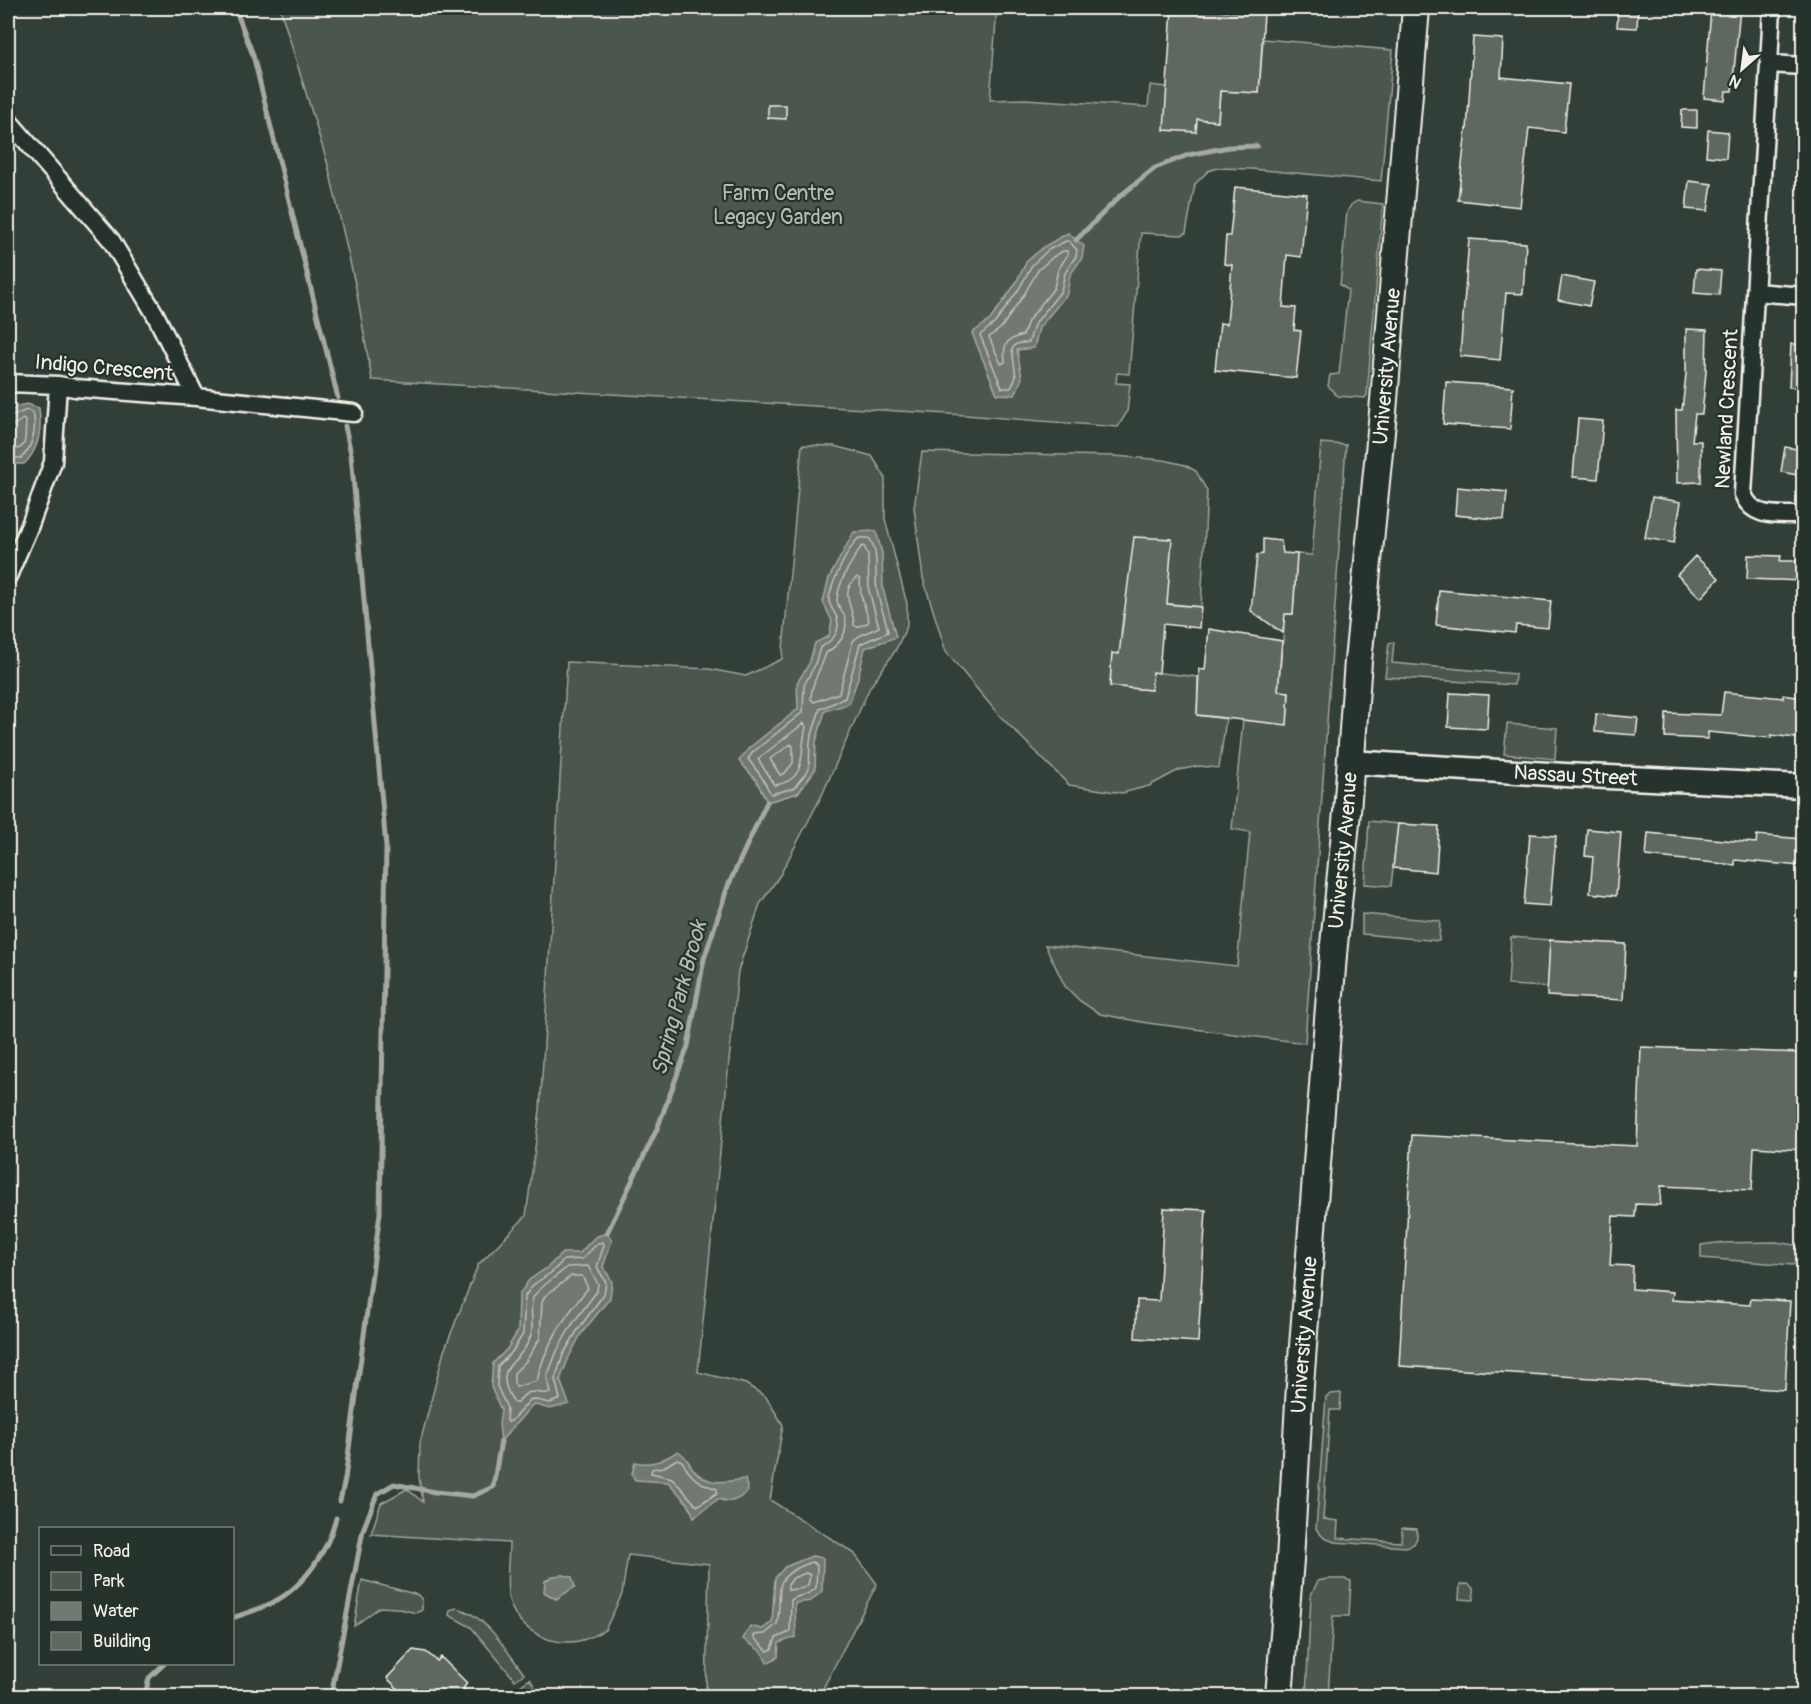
<svg xmlns="http://www.w3.org/2000/svg" width="1811" height="1704" font-family="Pangolin,sans-serif">
<rect width="100%" height="100%" fill="#323e38"/>
<filter id="ink" filterUnits="userSpaceOnUse"><feTurbulence type="fractalNoise" baseFrequency=".0167" numOctaves="2"/><feDisplacementMap in="SourceGraphic" scale="12" xChannelSelector="R" yChannelSelector="G"/><feConvolveMatrix kernelMatrix="1 2 1 2 8 2 1 2 1" color-interpolation-filters="sRGB"/></filter>
<g filter="url(#ink)">
<!-- green -->
<path fill="#4c564f" stroke="#a0a49c" stroke-width="1.5" d="M280 8H997L990 100 1025 99 1148 107 1150 85 1167 87 1197 119 1218 121 1220 91 1259 93 1263 39 1393 50 1381 181 1251 169 1218 168 1208 171 1195 184 1186 233 1182 235 1141 233 1129 374 1117 373 1116 383 1130 384 1127 412 1118 427 965 415 372 380 356 288 328 165Z
M1357 201 1383 204 1367 395 1365 398 1337 396 1328 386 1330 375 1339 374 1348 290 1340 285 1347 212 1351 205Z
M1321 443 1346 445 1305 1043 1147 1023 1100 1014 1080 1001 1065 986 1045 945 1237 966 1250 832 1232 829 1243 720 1287 724 1289 692 1278 691 1284 629 1274 628 1275 614H1293L1297 554 1312 555Z
M802 445 834 446 872 456 885 477V519L907 604V626L895 651 870 687 822 795 780 875 760 904 738 971 698 1372 746 1384 766 1397 783 1425 770 1500 854 1553 877 1584 819 1696H706L709 1564 628 1555 622 1594 605 1630C593 1636 582 1642 569 1642 543 1643 516 1626 509 1600 505 1585 509 1559 509 1543L371 1534 381 1503 407 1489 423 1502 419 1477 420 1443 444 1351 478 1265 526 1216 540 1110 567 662 709 669 746 676 782 659Z
M922 452 1114 456 1164 460 1185 465 1196 471 1207 491 1201 607 1152 602 1150 618 1123 615 1121 634 1127 635 1125 654H1112L1110 686 1150 690 1153 672 1198 677 1197 715 1226 719 1219 768 1199 766 1179 770 1149 786 1122 793 1069 785 998 714 946 652 923 578 914 508Z
M1394 642 1392 663 1515 674 1514 685 1385 677 1389 643Z
M1507 724 1557 728 1555 759 1504 754Z
M1369 821 1398 824 1391 886 1365 884Z
M1362 914 1440 921 1439 941 1362 934Z
M1511 937 1550 940 1548 987 1508 985Z
M1776 1242 1795 1245 1800 1249 1799 1260 1793 1265 1701 1258V1245L1716 1243Z
M1341 1393 1340 1410H1330L1323 1519 1338 1521 1337 1538 1401 1542 1402 1528 1417 1529V1538L1414 1544 1406 1547 1335 1542 1324 1538 1316 1529 1326 1397 1330 1394Z
M1327 1579H1345L1351 1581 1349 1616H1333L1328 1696H1306L1311 1595 1318 1581Z
M362 1580 418 1595 422 1600V1610L416 1613 396 1608 380 1607 354 1626Z
M1468 1584 1473 1588 1474 1600 1459 1599 1460 1585Z
M456 1608C486 1614 506 1650 524 1674L515 1680 471 1627 449 1615 450 1610Z
M530 1679 537 1691 529 1696H524L520 1686Z"/>
<!-- water -->
<path fill="#727972" stroke="#a6a9a1" stroke-width="1.5" d="M1068 233 1084 246 1082 258 1070 275 1067 294 1039 328 1034 348 1017 350 1022 378 1015 395 997 394 972 333 990 320 1014 286 1027 261 1045 246Z
M27 404 39 408C42 429 40 449 24 464H9L8 462V414L17 406Z
M876 531 882 553 883 589 896 637 865 648 858 678 849 704 825 711 816 742 815 770 798 793 767 802 756 780 739 761 749 748 798 709 797 683 809 664 815 643 829 636 832 621 823 602 829 578 854 532Z
M607 1233 612 1240 603 1267 612 1281 610 1298 581 1334 569 1357 560 1380 569 1404 550 1409 533 1404 501 1441 499 1424 501 1410 491 1387 493 1363 507 1349 518 1331 519 1295 529 1280 548 1267 562 1253H580L595 1237Z
M678 1451C690 1459 686 1461 694 1470 707 1486 727 1482 745 1479L748 1491C738 1500 732 1504 718 1499L694 1517 688 1504 668 1482 635 1480 632 1474 635 1462C653 1466 664 1460 678 1451Z
M812 1556 823 1558 822 1591 811 1601 795 1603 796 1637 779 1643 778 1657 767 1663 762 1652 743 1639 750 1626 762 1629 772 1622 775 1578 785 1567Z
M564 1575 572 1577 575 1587 556 1599 544 1592 545 1581 553 1576Z"/>
<g fill="none" stroke-linecap="round" stroke-linejoin="round">
<!-- shore -->
<path stroke="#c0c1b9" stroke-width="1.5" d="M1066 241H1069L1077 250 1076 256 1065 273 1061 291 1034 325 1029 342 1016 344 1012 349 1016 377 1011 388H1002L980 335 995 323 1019 289 1032 265 1048 250Z
M1063 251H1067L1068 254 1058 270 1054 288 1028 321 1023 335C1005 340 1003 344 1005 362L1001 364 989 337 1001 328 1025 293 1038 270 1053 257Z
M8 418 27 410 33 413C37 427 33 448 21 458H8
M8 426 14 425 23 419 26 422C24 439 30 450 8 450
M859 538H869C880 552 874 573 877 590 879 604 886 618 888 632L860 644 845 698 820 709 810 741 809 769 794 788 771 794 761 776 748 759 753 752 803 712 804 685 814 667 820 648C831 641 841 634 837 618 835 613 830 607 829 601 829 587 849 546 859 538Z
M864 546 868 555 869 591 879 627 859 636 853 641 839 693 814 702 811 699C811 683 821 669 826 653 839 645 849 634 845 617 843 612 837 606 837 600 838 582 852 561 861 547Z
M857 577 860 579 861 595 869 621 867 623 857 627 854 625C854 607 838 593 857 577Z
M804 723 806 727C799 752 809 781 774 785L758 759Z
M791 744 793 747V763L785 773 780 775 770 759Z
M603 1242 604 1245 597 1267 606 1282 604 1294 577 1331 563 1355 555 1379 560 1399 550 1403 531 1399 511 1421 508 1422 506 1419 507 1408 497 1386 498 1366 512 1352 523 1334 525 1296 533 1285 552 1272 564 1260 582 1259 598 1243Z
M588 1266 598 1284 597 1291 571 1326 557 1351 547 1377 550 1393C533 1395 531 1385 517 1403H514C489 1363 522 1366 531 1335 534 1323 529 1309 533 1298 537 1288 559 1275 567 1267Z
M571 1276H582L588 1288C566 1315 544 1346 537 1381L516 1387 514 1383V1373L526 1361 540 1338 542 1302 545 1296Z
M677 1459 682 1461C691 1478 698 1483 717 1489V1493L697 1506 672 1478 651 1473 652 1469 664 1467Z
M812 1562 817 1565 816 1588C806 1598 800 1593 791 1600L790 1632 776 1638 772 1649 768 1651 754 1638V1635L765 1634 777 1624C784 1587 768 1578 812 1562Z
M806 1573 810 1575 808 1585 804 1588 788 1590V1585L793 1578Z"/>
<!-- stream -->
<path stroke="#a6a9a1" stroke-width="5" d="M235 8 253 55 338 398
M1076 240 1119 197 1155 168 1188 155 1229 147 1257 146
M607 1233 657 1129 688 1046 704 959 728 886 767 802
M340 1501 345 1479 380 1213 386 847 351 454 345 426
M232 1618C246 1613 260 1609 272 1603 304 1587 328 1551 336 1518
M145 1696 149 1678 164 1664
M331 1696 363 1530 377 1494 394 1484 435 1492 473 1496 493 1487 501 1441"/>
</g>
<!-- building -->
<path fill="#5f6861" stroke="#f4f1e8" stroke-width="1.5" d="M1172 8 1264 13 1259 93 1220 91 1218 121 1197 119 1196 132 1164 130Z
M1618 8H1638L1637 28 1617 27Z
M1711 8H1740L1732 91H1726L1725 100 1704 98Z
M1473 37 1503 39 1501 77 1569 84 1564 132 1529 128 1520 207 1458 200 1466 129 1467 130Z
M768 105H786V119L768 118Z
M1682 110H1697V128L1681 127Z
M1708 130 1728 132 1726 158 1706 156Z
M1689 181 1712 184 1708 211 1686 209Z
M1235 187 1307 194 1301 257 1287 255 1283 307 1296 308 1294 330 1301 331 1296 378 1215 370 1220 323 1227 324 1232 265 1224 264 1226 236H1230Z
M1469 239 1526 243 1523 294 1506 293 1500 360 1460 356Z
M1696 269 1721 271 1719 295 1694 293Z
M1562 276 1594 282 1589 306 1558 300Z
M1686 329 1707 330 1706 372 1702 414H1695L1692 441H1701V482L1677 483 1676 410H1682L1686 374Z
M1791 344 1803 345V388L1789 387Z
M1446 382 1513 387 1510 429 1443 424Z
M1578 419 1603 421 1598 479 1573 477Z
M1785 447 1803 450V476L1781 472Z
M1457 487 1507 492 1504 520 1455 515Z
M1652 497 1681 502 1674 543 1645 538Z
M1134 537 1172 539 1167 604 1201 607 1199 628 1163 624 1159 673 1153 672 1151 690 1110 686 1112 653 1119 654Z
M1263 539 1281 541 1283 553 1297 554 1293 614H1285L1283 633 1251 611 1257 555 1263 554Z
M1748 555 1781 556 1780 561H1803V581L1747 579Z
M1695 556 1719 578 1701 598 1677 575Z
M1439 590 1551 601 1548 628 1516 625 1515 633 1436 625Z
M1209 629 1282 641 1278 691 1289 692 1287 725 1197 715 1199 669 1205 670Z
M1724 692 1783 698V695L1803 698V739L1771 735V738L1708 732V739L1665 737 1666 713 1721 715Z
M1450 693 1489 695 1487 729 1448 727Z
M1596 714 1638 718 1636 735 1595 732Z
M1398 824 1439 826 1436 872 1393 868Z
M1587 829 1621 832 1616 896 1590 893 1593 857 1585 856Z
M1648 833 1756 843 1757 835 1802 839 1800 866 1735 860V865L1646 856Z
M1530 834 1556 836 1550 906 1524 904Z
M1550 940 1626 944 1623 1000 1547 996Z
M1641 1047 1803 1053V1150L1754 1147 1752 1190 1661 1186 1660 1205 1636 1204 1635 1217 1613 1216 1610 1265 1633 1266 1632 1289 1673 1292 1672 1300 1750 1305 1751 1299 1790 1301 1785 1390 1399 1366 1412 1135 1637 1146Z
M1164 1208 1206 1210 1198 1342 1135 1338 1137 1300 1159 1301Z
M413 1650 426 1652 437 1661 441 1657 467 1683 463 1689 470 1696H405L387 1678Z"/>
<g fill="none" stroke-linecap="round" stroke-linejoin="round">
<defs>
<path id="street" d="M1769 64 1772 8
M1804 66 1769 64 1743 494C1753 520 1779 514 1804 515
M8 120 111 240 155 314 196 397 354 413
M1755 292 1804 296
M8 383 58 385 75 388 196 397
M8 576 30 525 53 462 58 385"/>
<g id="secondary">
<path id="s1" d="M1350 762 1565 775 1804 786"/>
</g>
<g id="primary">
<path id="s2" d="M1279 1696 1290 1560 1300 1385 1333 955 1347 812 1358 661 1383 412 1416 8"/>
</g>
</defs>
<!-- street casing -->
<use href="#street" stroke="#f4f1e8" stroke-width="21"/>
<!-- secondary casing -->
<use href="#secondary" stroke="#f4f1e8" stroke-width="27"/>
<!-- primary casing -->
<use href="#primary" stroke="#f4f1e8" stroke-width="30"/>
<!-- street -->
<use href="#street" stroke="#26332d" stroke-width="16"/>
<!-- secondary -->
<use href="#secondary" stroke="#26332d" stroke-width="22"/>
<!-- primary -->
<use href="#primary" stroke="#26332d" stroke-width="26"/>
</g>
</g>
<g text-anchor="middle" dominant-baseline="central" stroke-width="4.5" stroke-linejoin="round" paint-order="stroke">
<!-- park labels -->
<g font-size="21" fill="#b9bbb2" stroke="#26332d">
<text x="778" y="193">Farm Centre<tspan x="778" dy="24">Legacy Garden</tspan></text>
</g>
<!-- street labels -->
<g font-size="21" fill="#f4f1e8" stroke="#26332d">
<text transform="translate(104 368) rotate(5)">Indigo Crescent</text>
<text stroke="none"><textPath href="#s2" startOffset="1334">University Avenue</textPath></text>
<text transform="translate(1727 409) rotate(-87)">Newland Crescent</text>
<text stroke="none"><textPath href="#s1" startOffset="226">Nassau Street</textPath></text>
<text stroke="none"><textPath href="#s2" startOffset="848">University Avenue</textPath></text>
<text stroke="none"><textPath href="#s2" startOffset="362">University Avenue</textPath></text>
</g>
<!-- water labels -->
<g font-size="22" font-style="italic" fill="#babbb3" stroke="#26332d">
<text transform="translate(679 998) rotate(-75)">Spring Park Brook</text>
</g>
</g>
<!-- margin -->
<rect width="1811" height="1704" fill="none" stroke="#26332d" stroke-width="30"/>
<rect x="15" y="15" width="1781" height="1674" fill="none" stroke="#f4f1e8" stroke-width="2" filter="url(#ink)"/>
<!-- legend -->
<rect x="39" y="1527" width="195" height="138" fill="#26332d" stroke="#787f78" stroke-width="1.5"/>
<rect x="51" y="1546" width="30" height="9" fill="#26332d" stroke="#787f78" stroke-width="1.5"/>
<text x="93" y="1557" font-size="18" fill="#f4f1e8">Road</text>
<rect x="51" y="1572" width="30" height="18" fill="#4c564f" stroke="#787f78" stroke-width="1.5"/>
<text x="93" y="1587" font-size="18" fill="#f4f1e8">Park</text>
<rect x="51" y="1602" width="30" height="18" fill="#727972" stroke="#787f78" stroke-width="1.5"/>
<text x="93" y="1617" font-size="18" fill="#f4f1e8">Water</text>
<rect x="51" y="1632" width="30" height="18" fill="#5f6861" stroke="#787f78" stroke-width="1.5"/>
<text x="93" y="1647" font-size="18" fill="#f4f1e8">Building</text>
<!-- north arrow -->
<g transform="translate(1742 69) rotate(208)" stroke="#26332d" stroke-width="4.5" paint-order="stroke">
<path d="M0-4.5L10 22L0 15L-10 22Z" fill="#f4f1e8"/>
<text y="-9" font-size="16" font-weight="bold" text-anchor="middle" fill="#f4f1e8">N</text>
</g>
</svg>
